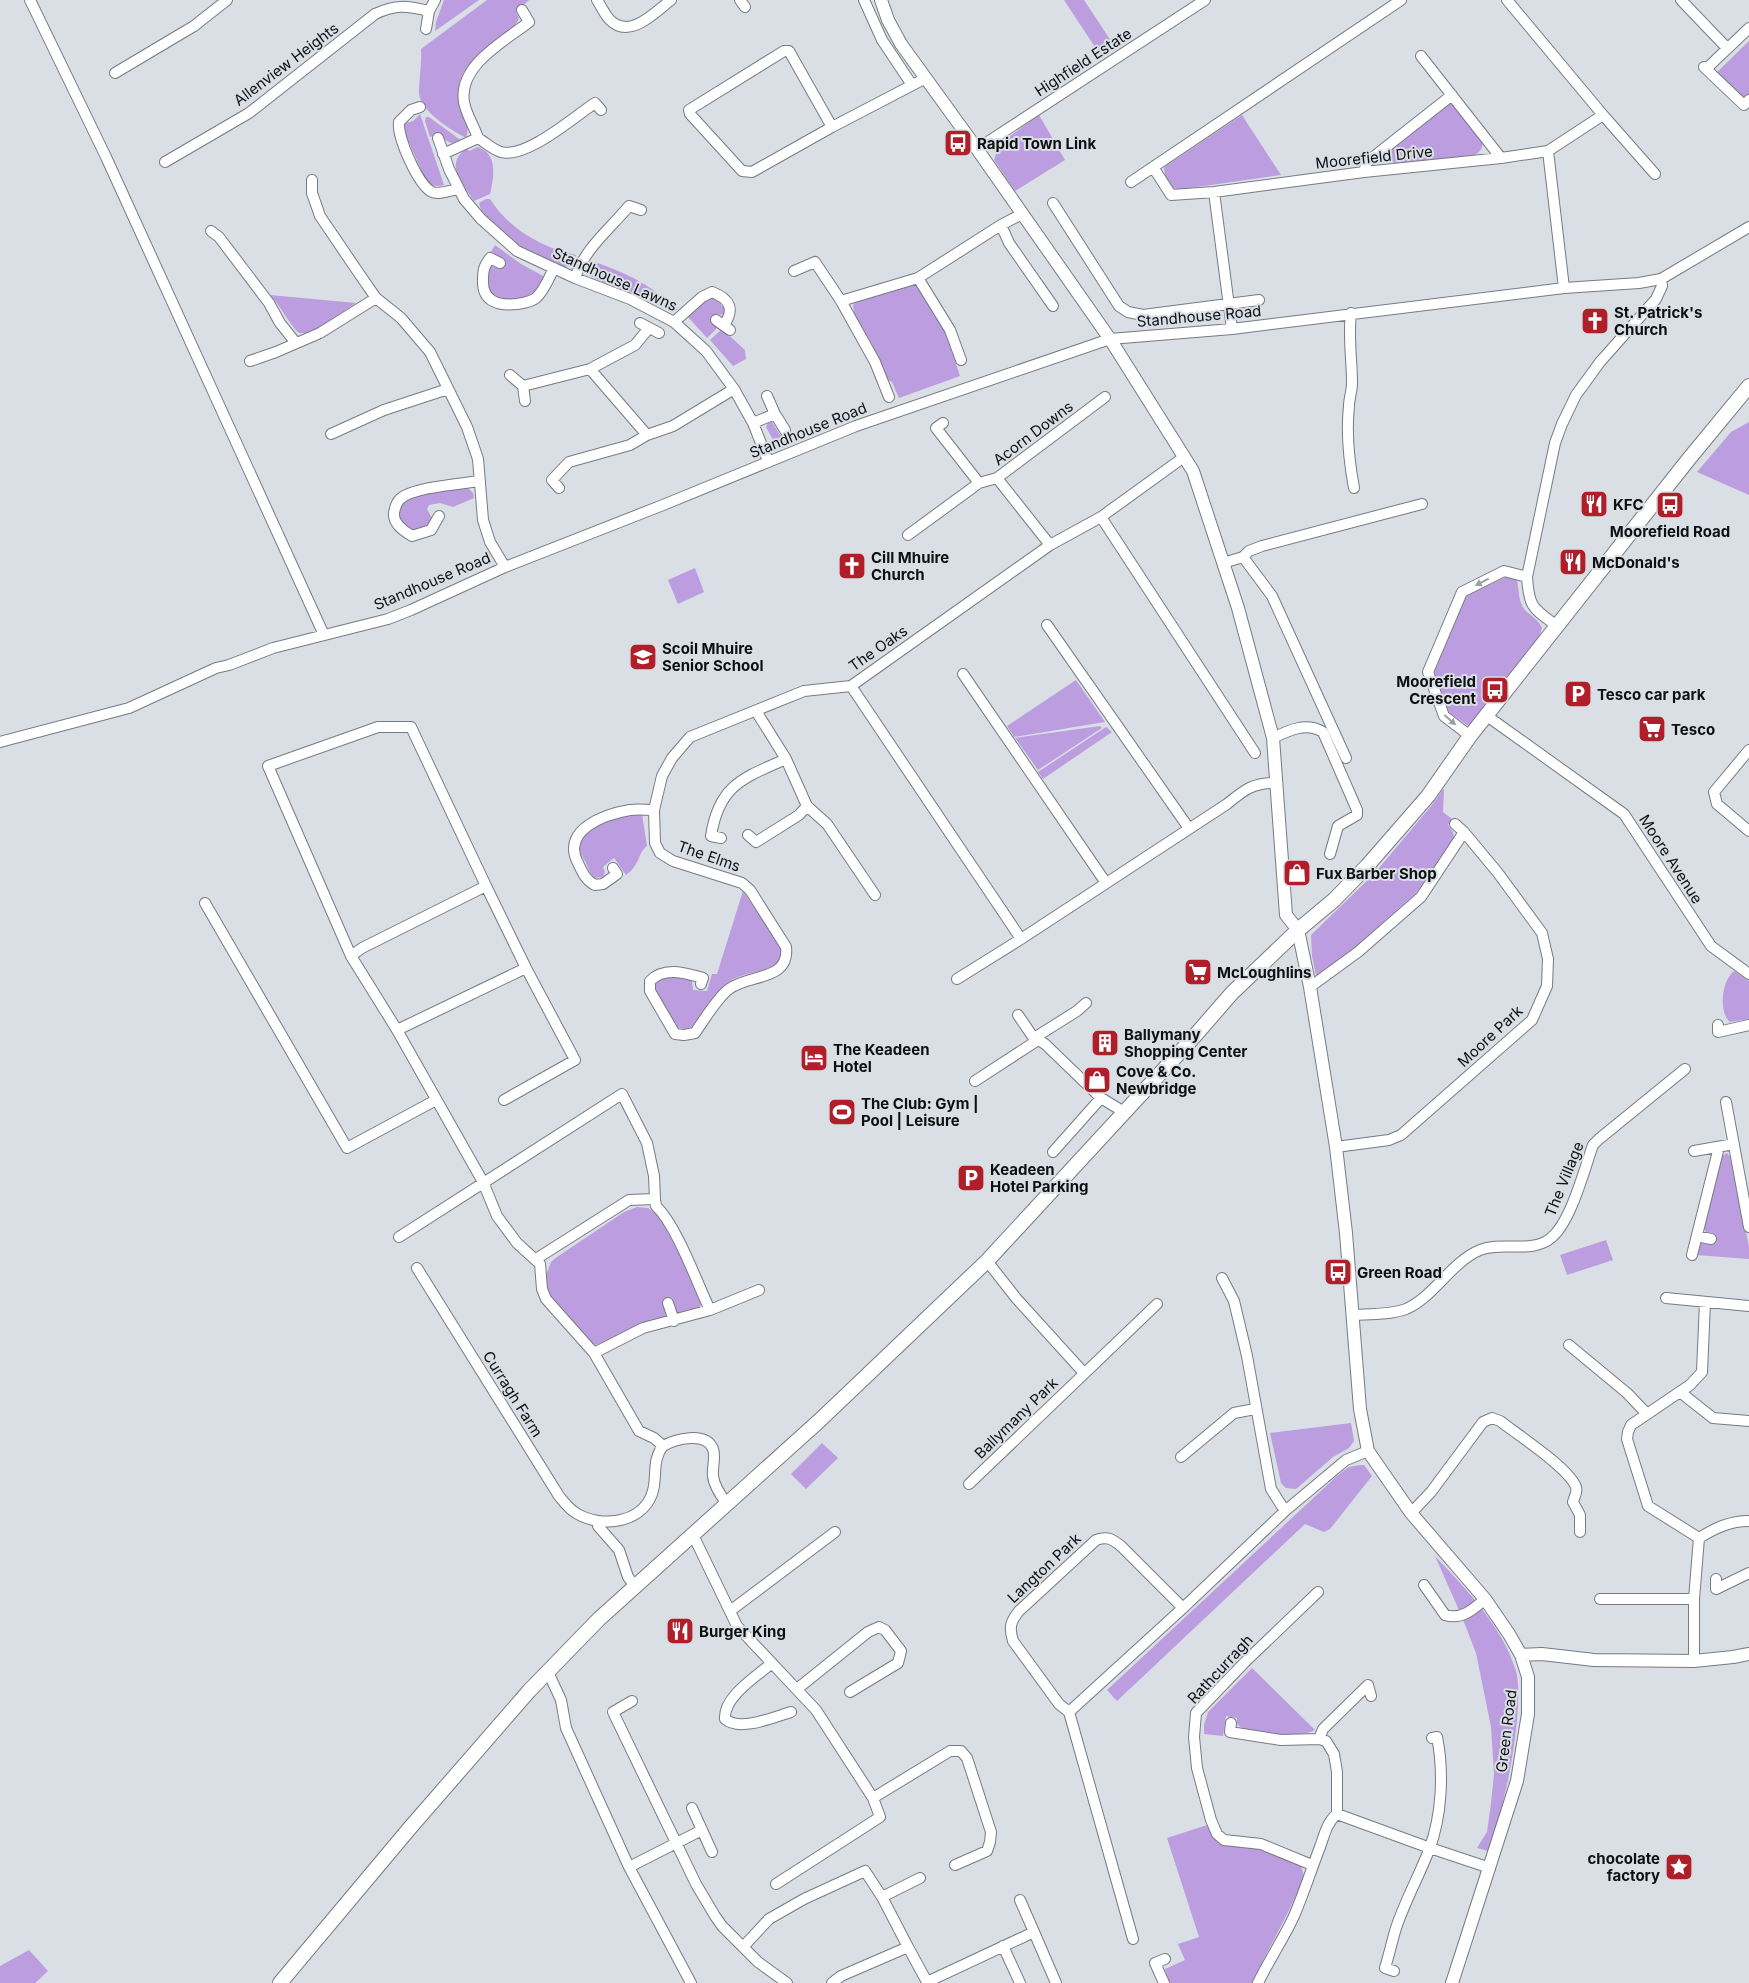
<svg xmlns="http://www.w3.org/2000/svg" width="1749" height="1983" font-family="Inter,sans-serif">
<rect width="100%" height="100%" fill="#dadfe5"/>
<!-- green -->
<path fill="#bb9de0" d="M444 0H479L435 31 436 22Z
M487 0H529L516 12 519 18C514 35 474 50 462 75 450 101 474 115 466 138 451 130 420 111 419 93 419 78 422 64 421 49Z
M1064 0H1084L1115 47 1101 56Z
M1749 41V96L1746 99 1740 97 1714 75Z
M1446 104H1451L1456 107 1483 142C1482 150 1479 154 1471 156L1395 163 1388 159 1386 154 1389 151Z
M420 114 444 185C435 187 432 186 426 180L404 132 403 127 406 123 413 121Z
M1039 115 1065 160 1015 191 994 160 999 144Z
M1242 115 1281 175 1211 185 1180 189 1173 188 1165 177 1164 167Z
M426 117H429L462 141C453 145 446 143 441 134L430 137 425 121Z
M478 147C498 154 494 177 490 194L474 201C463 184 443 163 467 149L469 151Z
M486 199H490C508 228 542 248 576 255L572 264C570 265 568 267 565 267 545 268 481 222 479 203Z
M495 245 521 264 545 277C542 281 540 287 536 290 525 301 495 305 487 288 485 282 487 274 488 268L491 266 500 268 504 260 491 252Z
M589 260C627 273 648 283 678 310 661 309 648 299 633 293 618 287 602 284 589 275L587 264Z
M912 284 917 287 946 333 960 376 899 398 892 382 887 379 871 342 855 317 853 305 858 300 884 294Z
M270 295 356 303 310 333H299C287 322 282 307 270 295Z
M713 296 720 299 718 301 722 306 724 305 726 308 725 315 716 314 712 320 719 326 707 338 688 317C691 307 704 299 713 296Z
M722 329 745 350 746 359 733 366 710 340Z
M772 422 780 435 791 431 795 437 800 440 782 448 777 447 766 427 768 423Z
M1749 422V495L1697 472 1731 432Z
M467 487 473 493 474 498 453 507 440 503 429 505 427 509 433 520C417 537 396 529 400 505L414 494Z
M695 568 704 592 678 604 668 580Z
M1506 577H1516C1520 588 1517 601 1525 610 1531 616 1538 619 1542 628L1538 641 1500 684 1496 682 1488 696 1490 698 1471 724 1467 725 1450 713 1444 704 1434 672 1465 596Z
M1076 680 1105 722 1014 737 1007 726Z
M1100 726 1102 728 1038 770 1015 738Z
M1106 727 1112 732 1043 779 1038 772Z
M1443 789 1444 790 1443 812 1452 819 1448 825 1453 832 1454 838 1432 873 1416 893 1326 973 1320 976 1316 975 1312 956 1311 935 1374 874 1432 805Z
M629 814H642L647 846C637 854 641 864 626 875L614 858 603 867 605 872 603 877 594 878C590 874 588 867 585 861 582 856 578 849 579 843 582 829 617 816 629 814Z
M743 891 780 945 781 952 779 962C763 974 747 971 732 980 714 991 705 1012 692 1027L685 1029 676 1027 655 989V983L663 975 688 977 692 981 693 990 707 991 712 974H717Z
M1734 971 1749 981V1019L1730 1022C1718 1012 1722 980 1734 971Z
M1727 1153 1732 1159 1749 1247V1259L1696 1255 1701 1243 1712 1242 1713 1234 1706 1232 1703 1226 1722 1156Z
M637 1207 648 1208 659 1216 681 1257 701 1304 699 1309 679 1314 663 1304 666 1314 663 1319 641 1325 599 1344 593 1345 551 1297 546 1286V1275L551 1262 557 1257 624 1212Z
M1606 1240 1613 1260 1567 1275 1560 1255Z
M1351 1423 1354 1441 1349 1448 1333 1457 1296 1489 1286 1488 1281 1483 1270 1433Z
M822 1443 838 1458 806 1489 791 1474Z
M1360 1465H1364L1372 1476 1330 1529 1324 1532 1305 1524 1117 1701 1107 1690 1338 1475 1349 1467Z
M1435 1556C1467 1590 1502 1626 1516 1671 1523 1696 1512 1767 1505 1793 1502 1805 1495 1844 1488 1851L1477 1848 1487 1832 1491 1803 1494 1774 1491 1727 1476 1653 1462 1617Z
M1252 1668 1315 1730C1301 1738 1247 1737 1237 1724V1718L1226 1716 1223 1736 1204 1734V1725L1208 1712Z
M1207 1825 1210 1831 1213 1830 1218 1840 1256 1847 1301 1865 1304 1877C1289 1914 1269 1947 1252 1983H1170L1165 1969 1185 1960 1178 1944 1199 1937 1167 1838Z
M29 1950 48 1971 35 1983H0V1966Z"/>
<g fill="none" stroke-linecap="round" stroke-linejoin="round">
<defs>
<path id="minor" d="M30 0 106 157 324 635
M597 0C601 6 605 15 610 20 630 40 655 12 671 0
M740 0 745 7
M864 0 882 40 912 85
M1507 0 1603 115 1655 174
M1681 0 1727 48
M426 29 429 11 435 0
M1421 56 1501 158
M1704 67 1744 105 1749 100
M1706 69 1749 28
M115 73 194 26 227 0
M420 107 411 110 399 122C397 137 418 185 432 192 439 195 451 190 459 189
M832 127 789 51H784L689 110 690 114 742 171 752 172 832 127 926 78
M438 138 449 169 464 199 481 219 517 251 575 278 630 299 674 322 706 351 734 389 753 423 768 461
M478 138C485 142 493 150 501 152 526 159 574 117 595 103L601 110
M977 149 1205 0
M1548 151 1564 288
M443 154 478 138C474 126 466 114 464 102 458 65 505 41 529 22L522 10
M165 162 249 113 375 14C396 4 407 6 429 11
M1153 167 1171 195 1214 192 1364 172 1501 158 1548 151 1603 115
M1364 172 1367 162 1452 95
M312 180V193L320 216 358 272 376 298 401 318 430 352 467 427 478 459 483 520 490 542 505 567
M1131 182 1401 0
M1214 192 1232 329
M1053 203 1119 306 1128 312 1143 315 1259 300
M1001 225 1009 243 1053 306
M211 231 219 237 269 303 280 323 296 343
M500 263 490 258C484 266 483 270 483 280 482 302 499 306 517 304 523 303 531 302 536 298 544 291 549 278 554 268
M794 271 815 262 841 301
M575 278C585 248 609 230 629 206L641 210
M918 278 950 330 961 360
M1351 313C1348 337 1352 360 1352 383 1352 391 1349 399 1349 406 1346 433 1349 461 1354 488
M716 320 730 330
M674 322 702 297 712 292C730 299 735 309 724 325
M640 323 659 333
M250 361 276 352 320 333 376 298
M590 369 647 435
M510 375 523 386 590 369 635 345 649 328
M523 386 525 401
M889 397 875 362 841 301 918 278 1001 225 1022 214
M775 414 785 430
M753 423 775 414 767 396
M943 423 936 428 979 483
M331 434 384 410 448 389
M559 488 552 480 569 462 630 445 647 435 673 426 734 389
M439 516 431 530 412 536C404 531 393 524 394 513 395 507 396 503 400 499 413 487 461 484 480 481
M1101 517 1255 753
M908 535 979 483 997 478
M1050 545 997 478 1105 397
M1243 557 1272 596 1346 758
M1223 563 1243 557 1249 551 1262 546 1422 504
M1047 625 1188 827
M1557 626C1533 608 1529 608 1527 577L1555 443 1562 424 1576 395 1600 362 1656 299 1662 286 1661 279
M963 674 1106 883
M756 711 786 759 807 806 827 824 875 895
M1487 716 1624 814 1711 946 1749 974
M1470 736 1444 716 1428 672 1462 592 1504 571 1527 577
M1273 738C1289 730 1306 722 1323 732L1357 810V815L1338 826 1330 854
M0 742 129 708 216 668 229 665 273 648 388 619 411 610 505 567 663 505 856 426 1110 339 1232 329 1564 288 1639 283 1661 279 1749 227
M1749 750 1714 792 1717 804 1749 831
M748 835 756 842 799 815 807 806
M721 838 711 836C719 785 743 778 786 759
M613 868 617 874 603 884 595 885C585 880 582 871 577 861 562 829 606 814 630 810 637 809 646 810 654 810
M205 903 347 1148 436 1100
M1021 939 851 686 1050 545 1101 517 1184 457
M351 956 397 1030 483 1182 497 1216 517 1243 540 1264 542 1289 546 1299 594 1353 639 1431 654 1438 663 1446C675 1439 706 1431 713 1449 716 1457 712 1467 713 1476 714 1486 721 1496 727 1504
M957 979 1021 939 1227 804C1244 790 1254 782 1276 783
M701 984 703 978C686 973 664 966 650 981V991L675 1034 684 1035 695 1033C704 1020 717 998 729 989 749 974 790 981 786 947L750 890 742 883 673 861 660 853 655 843 654 810 662 776 672 758 690 737 804 691 851 686
M1310 987 1358 952 1421 897 1464 832
M1018 1015 1033 1037 1045 1044 1101 1098 1124 1112
M1718 1025V1032L1749 1025
M397 1030 526 968 486 886 362 948 351 956 268 766 378 727H411L486 886
M1034 1038 1077 1011 1086 1003
M975 1081 1038 1040
M504 1100 575 1060 526 968
M1726 1102 1749 1227
M1336 1147 1389 1140 1401 1135 1532 1020 1547 986 1548 959 1542 933 1498 873 1464 832 1455 824
M1694 1151 1734 1144
M1053 1152 1101 1098
M1697 1236 1711 1239
M399 1237 622 1094 647 1143 654 1176 655 1199 629 1200 536 1259
M1692 1255 1719 1147
M987 1261 1016 1298 1084 1373
M417 1268 559 1496C564 1502 569 1509 576 1513 600 1528 641 1524 652 1494 658 1478 651 1461 663 1446
M1222 1278 1234 1301 1247 1356 1271 1489 1285 1511
M1666 1298 1749 1306
M668 1303 674 1321
M710 1310 759 1290
M1352 1315C1369 1314 1390 1315 1406 1309 1434 1297 1451 1262 1480 1250 1502 1241 1532 1254 1551 1238 1571 1222 1584 1170 1593 1145L1599 1139 1685 1069
M1569 1345 1627 1393 1647 1414
M594 1353 643 1328 710 1310C697 1283 677 1226 656 1206L655 1199
M1680 1392 1713 1418 1749 1421
M1181 1457 1234 1413 1255 1409
M969 1484 1157 1304
M1411 1513 1431 1492 1483 1422 1492 1418 1500 1421C1518 1435 1569 1468 1576 1487 1578 1492 1574 1497 1573 1502L1580 1515V1532
M598 1522V1526L619 1550 628 1577 635 1586
M693 1535 737 1626 816 1710 873 1798 880 1817 776 1884
M1699 1538C1715 1528 1730 1521 1749 1521
M1716 1579V1589L1749 1573
M1424 1585 1445 1615C1461 1620 1473 1610 1485 1599
M1600 1599H1694
M730 1611 835 1532
M1694 1661V1599L1699 1538 1648 1506 1627 1439 1628 1432 1631 1425 1690 1385 1702 1372 1705 1302
M772 1663C757 1676 723 1697 725 1719 740 1732 774 1717 791 1712
M548 1672 561 1700 566 1728 629 1867 702 1830
M797 1689 868 1632 879 1627 885 1630 901 1651 898 1663 850 1692
M632 1701 613 1712 696 1884 715 1916 722 1926 758 1962 787 1983
M1069 1712 1059 1704 1013 1641C1009 1628 1010 1622 1019 1611L1096 1540C1108 1536 1112 1539 1121 1546L1183 1608
M1231 1723 1230 1732 1281 1740 1319 1739 1326 1741 1334 1754 1337 1772V1814L1430 1848 1490 1868
M1319 1739 1323 1729 1368 1685 1371 1696
M873 1798 950 1751H961L967 1758 991 1832 990 1842 987 1851 955 1865
M692 1808 712 1852
M1312 1865 1261 1844 1224 1840 1217 1834 1211 1820 1197 1768 1194 1737 1196 1713 1246 1661 1318 1592
M629 1867 691 1983
M882 1897 920 1878
M1034 1932 1056 1983
M1133 1939 1069 1712 1183 1608 1285 1511 1346 1460 1368 1451
M1003 1946 1020 1983
M743 1947 769 1919 804 1899 865 1871 882 1897 908 1947 841 1976 832 1983
M908 1947 927 1982 1034 1932 1020 1900
M1394 1971 1385 1968C1389 1955 1392 1941 1396 1928 1405 1901 1419 1876 1429 1850 1442 1816 1444 1772 1437 1737L1432 1738
M1164 1983 1155 1963 1165 1959
M1258 1983C1269 1960 1284 1938 1294 1916 1304 1893 1311 1870 1320 1847 1324 1836 1327 1822 1337 1814"/>
<path id="tertiary" d="M881 0 888 20 901 44 977 149 1110 339 1193 471 1238 608 1273 738 1286 915 1298 930 1310 987 1336 1147 1346 1233 1360 1409 1368 1451 1411 1513 1485 1599 1509 1634 1521 1655 1528 1677V1714L1517 1781 1452 1983
M1521 1655 1542 1654 1594 1660 1694 1661 1733 1657 1749 1654"/>
<path id="secondary" d="M280 1983 409 1829 529 1691 599 1619 819 1421 987 1261 1192 1039 1232 993 1298 930 1334 900 1367 866 1428 796 1470 736 1688 460 1749 386"/>
</defs>
<!-- minor casing -->
<use href="#minor" stroke="#767b80" stroke-width="12"/>
<!-- tertiary casing -->
<use href="#tertiary" stroke="#767b80" stroke-width="14"/>
<!-- secondary casing -->
<use href="#secondary" stroke="#767b80" stroke-width="16"/>
<!-- minor -->
<use href="#minor" stroke="#fff" stroke-width="10"/>
<!-- tertiary -->
<use href="#tertiary" stroke="#fff" stroke-width="12"/>
<!-- secondary -->
<use href="#secondary" stroke="#fff" stroke-width="14"/>
</g>
<!-- one-way arrows -->
<defs><path id="oneway-solid" d="M-6-.8H1V-3.2L6.5 0L1 3.2V.8H-6Z" transform="scale(1.25)"/></defs>
<g fill="#9e9fa0">
<use href="#oneway-solid" transform="translate(1482 582) rotate(153)"/>
<use href="#oneway-solid" transform="translate(1450 720) rotate(41)"/>
</g>
<!-- icons -->
<defs>
<symbol id="bus-square" viewBox="-11 -11 22 22"><rect x="-9" y="-9" width="18" height="18" rx="4" fill="#b01e2a" stroke="#dadfe5"/><path d="M-5-6H5V4H4V6H2V4H-2V6H-4V4H-5ZM-3.5-4V0h7V-4ZM-3.5 1.2v1.5H-2V1.2ZM2 1.2v1.5H3.5V1.2Z" fill="#fff"/></symbol>
<symbol id="church-square" viewBox="-11 -11 22 22"><rect x="-9" y="-9" width="18" height="18" rx="4" fill="#b01e2a" stroke="#dadfe5"/><path d="M-1.2-6h2.4v3.5h3.3v2.4h-3.3V6h-2.4V-.1h-3.3v-2.4h3.3Z" fill="#fff"/></symbol>
<symbol id="restaurant-square" viewBox="-11 -11 22 22"><rect x="-9" y="-9" width="18" height="18" rx="4" fill="#b01e2a" stroke="#dadfe5"/><path d="M-5-6h1v4h1v-4h1v4h1v-4h1v5L-1.5 .5V6h-2V.5L-5-1ZM5-6V6H3V1.5H1.5Q1.5-4 5-6Z" fill="#fff"/></symbol>
<symbol id="school-square" viewBox="-11 -11 22 22"><rect x="-9" y="-9" width="18" height="18" rx="4" fill="#b01e2a" stroke="#dadfe5"/><path d="M0-5L7-2L0 1L-7-2ZM-4 1L0 2.5L4 1V4Q0 6-4 4Z" fill="#fff"/></symbol>
<symbol id="parking-square" viewBox="-11 -11 22 22"><rect x="-9" y="-9" width="18" height="18" rx="4" fill="#b01e2a" stroke="#dadfe5"/><path d="M-3.5-5.5H1a3.5 3.5 0 0 1 0 7H-1V5.5H-3.5ZM-1-3.4V-.6H.8a1.4 1.4 0 0 0 0-2.8Z" fill="#fff"/></symbol>
<symbol id="supermarket-square" viewBox="-11 -11 22 22"><rect x="-9" y="-9" width="18" height="18" rx="4" fill="#b01e2a" stroke="#dadfe5"/><path d="M-6-5.5h2.5l.6 2H6L4.5 2H-2.5L-4.4-4H-6ZM-1.5 3.2a1.3 1.3 0 1 0 .1 0ZM3 3.2a1.3 1.3 0 1 0 .1 0Z" fill="#fff"/></symbol>
<symbol id="shop-square" viewBox="-11 -11 22 22"><rect x="-9" y="-9" width="18" height="18" rx="4" fill="#b01e2a" stroke="#dadfe5"/><path d="M-5-2.5h2.3a2.7 3.5 0 0 1 5.4 0H5L5.5 6h-11ZM-1.5-2.5h3a1.5 2.3 0 0 0-3 0Z" fill="#fff"/></symbol>
<symbol id="building-square" viewBox="-11 -11 22 22"><rect x="-9" y="-9" width="18" height="18" rx="4" fill="#b01e2a" stroke="#dadfe5"/><path d="M-4-6H4V6H1V3H-1V6H-4ZM-2.5-4.3h1.7v1.8h-1.7ZM.8-4.3h1.7v1.8H.8ZM-2.5-1h1.7V.8h-1.7ZM.8-1h1.7V.8H.8Z" fill="#fff"/></symbol>
<symbol id="hotel-square" viewBox="-11 -11 22 22"><rect x="-9" y="-9" width="18" height="18" rx="4" fill="#b01e2a" stroke="#dadfe5"/><path d="M-6-4.5h1.5V1H6V5H4.5V3h-9V5H-6ZM-4 0a1.8 1.8 0 1 1 3.6 0ZM.5 0V-2.5h3Q6-2.5 6 0Z" fill="#fff"/></symbol>
<symbol id="stadium-square" viewBox="-11 -11 22 22"><rect x="-9" y="-9" width="18" height="18" rx="4" fill="#b01e2a" stroke="#dadfe5"/><path d="M0-5a6.5 5 0 1 0 0 10a6.5 5 0 1 0 0-10ZM-3.5-1.8h7v3.6h-7Z" fill="#fff"/></symbol>
<symbol id="sight-square" viewBox="-11 -11 22 22"><rect x="-9" y="-9" width="18" height="18" rx="4" fill="#b01e2a" stroke="#dadfe5"/><path d="M0-6L1.8-2.2L6-1.7L2.9 1.2L3.7 5.4L0 3.3L-3.7 5.4L-2.9 1.2L-6-1.7L-1.8-2.2Z" fill="#fff"/></symbol>
</defs>
<g fill-rule="evenodd">
<use href="#bus-square" x="942" y="127" width="32" height="32"/>
<use href="#church-square" x="1579" y="305" width="32" height="32"/>
<use href="#restaurant-square" x="1578" y="488" width="32" height="32"/>
<use href="#bus-square" x="1654" y="489" width="32" height="32"/>
<use href="#restaurant-square" x="1557" y="546" width="32" height="32"/>
<use href="#church-square" x="836" y="550" width="32" height="32"/>
<use href="#school-square" x="627" y="641" width="32" height="32"/>
<use href="#bus-square" x="1479" y="674" width="32" height="32"/>
<use href="#parking-square" x="1562" y="678" width="32" height="32"/>
<use href="#supermarket-square" x="1636" y="713" width="32" height="32"/>
<use href="#shop-square" x="1281" y="857" width="32" height="32"/>
<use href="#supermarket-square" x="1182" y="956" width="32" height="32"/>
<use href="#building-square" x="1089" y="1027" width="32" height="32"/>
<use href="#hotel-square" x="798" y="1042" width="32" height="32"/>
<use href="#shop-square" x="1081" y="1064" width="32" height="32"/>
<use href="#stadium-square" x="826" y="1096" width="32" height="32"/>
<use href="#parking-square" x="955" y="1162" width="32" height="32"/>
<use href="#bus-square" x="1322" y="1256" width="32" height="32"/>
<use href="#restaurant-square" x="664" y="1615" width="32" height="32"/>
<use href="#sight-square" x="1663" y="1851" width="32" height="32"/>
</g>
<g text-anchor="middle" dominant-baseline="central" stroke-width="4" stroke-linejoin="round" paint-order="stroke">
<!-- street labels -->
<g font-size="15" fill="#0d0f11" stroke="#dadfe5">
<text transform="translate(1083 62) rotate(-33)">Highfield Estate</text>
<text transform="translate(286 64) rotate(-37)">Allenview Heights</text>
<text transform="translate(1374 157) rotate(-6)">Moorefield Drive</text>
<text transform="translate(615 279) rotate(24)">Standhouse Lawns</text>
<text transform="translate(1199 316) rotate(-5)">Standhouse Road</text>
<text transform="translate(808 430) rotate(-22)">Standhouse Road</text>
<text transform="translate(1033 433) rotate(-37)">Acorn Downs</text>
<text transform="translate(432 581) rotate(-23)">Standhouse Road</text>
<text transform="translate(878 648) rotate(-35)">The Oaks</text>
<text transform="translate(709 856) rotate(19)">The Elms</text>
<text transform="translate(1671 859) rotate(57)">Moore Avenue</text>
<text transform="translate(1490 1036) rotate(-43)">Moore Park</text>
<text transform="translate(1564 1179) rotate(-68)">The Village</text>
<text transform="translate(513 1394) rotate(58)">Curragh Farm</text>
<text transform="translate(1016 1418) rotate(-44)">Ballymany Park</text>
<text transform="translate(1044 1568) rotate(-43)">Langton Park</text>
<text transform="translate(1220 1669) rotate(-47)">Rathcurragh</text>
<text transform="translate(1506 1731) rotate(-83)">Green Road</text>
</g>
<!-- poi labels -->
<g font-size="15" font-weight="bold" fill="#0d0f11" stroke="#dadfe5" text-anchor="start">
<text x="977" y="143">Rapid Town Link</text>
<text x="1614" y="312">St. Patrick's<tspan x="1614" dy="17">Church</tspan></text>
<text x="1613" y="504">KFC</text>
<text x="1670" y="531" text-anchor="middle">Moorefield Road</text>
<text x="871" y="557">Cill Mhuire<tspan x="871" dy="17">Church</tspan></text>
<text x="1592" y="562">McDonald's</text>
<text x="662" y="648">Scoil Mhuire<tspan x="662" dy="17">Senior School</tspan></text>
<text x="1476" y="681" text-anchor="end">Moorefield<tspan x="1476" dy="17">Crescent</tspan></text>
<text x="1597" y="694">Tesco car park</text>
<text x="1671" y="729">Tesco</text>
<text x="1316" y="873">Fux Barber Shop</text>
<text x="1217" y="972">McLoughlins</text>
<text x="1124" y="1034">Ballymany<tspan x="1124" dy="17">Shopping Center</tspan></text>
<text x="833" y="1049">The Keadeen<tspan x="833" dy="17">Hotel</tspan></text>
<text x="1116" y="1071">Cove &amp; Co.<tspan x="1116" dy="17">Newbridge</tspan></text>
<text x="861" y="1103">The Club: Gym |<tspan x="861" dy="17">Pool | Leisure</tspan></text>
<text x="990" y="1169">Keadeen<tspan x="990" dy="17">Hotel Parking</tspan></text>
<text x="1357" y="1272">Green Road</text>
<text x="699" y="1631">Burger King</text>
<text x="1660" y="1858" text-anchor="end">chocolate<tspan x="1660" dy="17">factory</tspan></text>
</g>
</g>
</svg>
